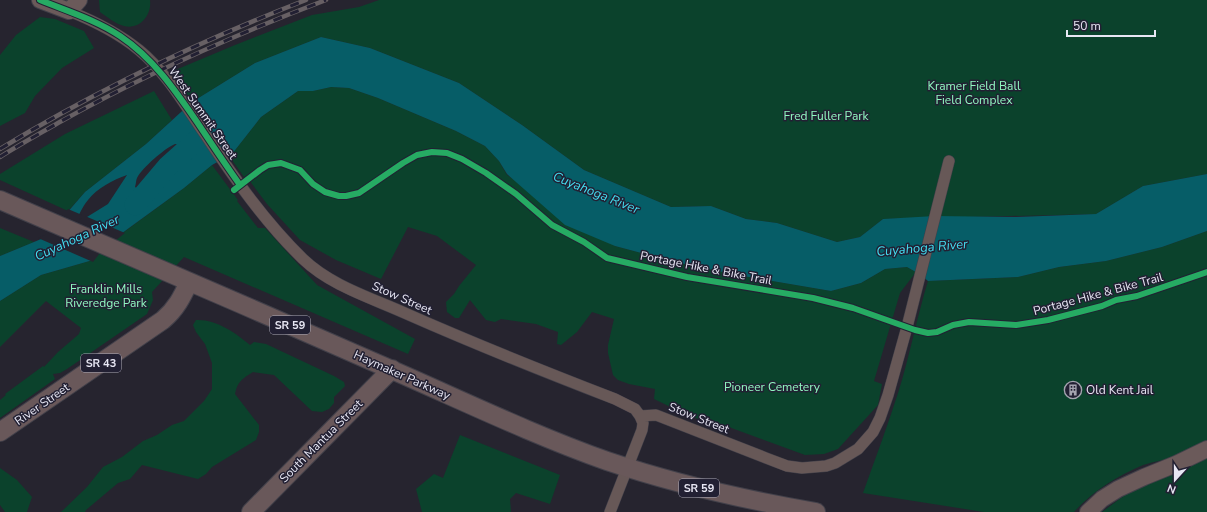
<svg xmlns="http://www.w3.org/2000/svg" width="1207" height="512" font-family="'Nunito Sans',sans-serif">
<rect width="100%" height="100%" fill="#26242f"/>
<!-- green -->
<path fill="#0b422c" d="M99 0H150C152 15 140 30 124 26 116 24 107 17 100 12Z
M379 0H1207V174L1143 186 1096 214 883 219 860 237 837 242 777 223 746 219 711 206 671 207 584 170 522 125 459 83 370 48 321 37 255 63 192 102 173 71 235 45 312 15 359 7Z
M40 17 55 19 84 31 94 48 62 68 35 96 25 113 0 126V55L16 35Z
M331 87 349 88 378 98 456 131 485 146 499 161 507 175 615 246 675 262 737 275 831 291 861 283 885 269 907 267 916 272 900 293 874 381 882 384 878 405 838 449 824 454 805 455 707 419V422L685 414 654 399 655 389 629 384 618 380 613 375 608 353V345L614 319 592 312 577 332 561 345 557 344 558 332 536 324 501 319 495 322 486 320 470 300 459 318H455L447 312 446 302 454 294 459 286 476 265 437 236 408 227 381 279 336 260 300 240 267 204 246 176 244 177 232 160 235 158 232 154 261 117 298 91H313Z
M154 91 172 120 146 144 85 192 68 211 0 180V174L65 134Z
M212 165 238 200 237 201 258 228H265L317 285 415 339 408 354 184 257 152 292 153 300 147 314 67 369 60 373 53 374 55 379 0 418V400L6 395 5 394 43 366 44 367 58 352 79 334 81 328 46 301 0 347V301L41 275 93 260 98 251 184 188Z
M0 228 34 242 0 256Z
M1207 231V442C1199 446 1191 452 1182 455 1170 459 1156 461 1143 465 1117 476 1093 491 1074 512H984L863 493C875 459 888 425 899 390 910 354 917 317 928 281L1018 277 1059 267 1106 261 1162 247Z
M196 320C216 319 236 333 250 345L254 342 266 344 334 376 344 382 345 386 334 397V403L329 409 322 412 312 411 274 375 253 372C243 378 237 382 235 394L259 425V432L256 440 212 467 206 474 198 479 142 465 130 479 118 483 86 510 85 512H61L87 487 103 467 122 457 143 441 157 435 172 425 184 421 204 401 212 389V363L205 344 196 332 193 325Z
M460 435 560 475 550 504 516 493 510 499 511 512H422L416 489 434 474 443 478Z
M1207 457V512H1102L1133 489Z
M0 468 17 480 32 497 27 512H5L0 505Z"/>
<!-- water -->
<path fill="#065d67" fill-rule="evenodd" d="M321 37 370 48 459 83 522 125 584 170 671 207 711 206 746 219 777 223 837 242 860 237 883 219 935 216 1016 217 1096 214 1143 186 1207 174V231L1162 247 1106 261 1059 267 1018 277 928 281 921 275 907 267 885 269 861 283 831 291 737 275 675 262 615 246 565 225 507 174 499 161 485 146 456 131 378 98 349 88 331 87 313 91H298L261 117 232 154 212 165 184 188 129 228 98 251 93 260 41 275 0 301V256L46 237 85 192 146 144 192 102 255 63ZM175 144 184 145 169 168 157 182 140 190 135 187C136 184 136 180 137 178 142 168 165 148 175 144ZM127 175 108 204 74 225C78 217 82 207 88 200 97 188 113 180 127 175Z"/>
<!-- pier -->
<path fill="#26242f" d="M68 209 82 215 79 220 85 216 125 233 100 253 93 262 38 238 45 235Z"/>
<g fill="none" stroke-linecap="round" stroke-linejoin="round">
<!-- river -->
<path stroke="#065d67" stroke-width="21" d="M135 205 168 166 196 141"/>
<defs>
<path id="street" d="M69 11C94 21 117 32 139 50 166 72 185 105 205 134 234 178 265 222 303 259 331 286 372 298 407 314 475 344 545 372 615 399L635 409 640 416 656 415 766 458 787 466 802 468 826 466 835 463 858 449 873 432 880 418 888 395 907 327 949 161
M610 512 642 430 643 423 640 416"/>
<path id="secondary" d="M40 0 69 11 79 0
M1088 512 1102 499 1118 489 1144 477 1176 464 1207 449"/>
<path id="primary" d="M0 200C125 254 251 308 376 363 453 396 528 433 607 461 675 484 746 500 816 512
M0 432 163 320C176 309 182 297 189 282
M251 512 392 369"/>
</defs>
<!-- street casing -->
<use href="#street" stroke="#42404a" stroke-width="12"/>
<!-- secondary casing -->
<use href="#secondary" stroke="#42404a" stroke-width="18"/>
<!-- primary casing -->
<use href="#primary" stroke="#42404a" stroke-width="20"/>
<!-- street -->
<use href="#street" stroke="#675857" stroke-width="11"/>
<!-- secondary -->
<use href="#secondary" stroke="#6b5a5a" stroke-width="16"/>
<!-- primary -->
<use href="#primary" stroke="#69585a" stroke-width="18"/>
<defs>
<path id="rail" d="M0 149C97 90 200 41 306 0
M0 157C19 145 39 134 58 123 144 75 234 35 326 0"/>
</defs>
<!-- rail casing -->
<use href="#rail" stroke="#676064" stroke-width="4.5"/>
<!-- rail -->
<use href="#rail" stroke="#222033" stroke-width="3" stroke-dasharray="9" stroke-linecap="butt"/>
<defs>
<path id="cycleway" d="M40 0C67 11 96 20 120 36 153 58 175 90 197 122 211 143 225 164 240 185
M234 190 260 170 268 165 281 163 300 170 313 184 325 192 339 196H346L359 193 403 163 417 155 432 152 447 153 462 159 486 173 516 194 552 225 584 242 607 258 687 277 813 298 853 308 915 330 928 333 937 332 953 325 969 322 1016 325 1048 320 1102 306 1116 300 1137 296 1207 272"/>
</defs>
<!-- cycleway casing -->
<use href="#cycleway" stroke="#222033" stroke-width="8"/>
<!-- cycleway -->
<use href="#cycleway" stroke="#26ab63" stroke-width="6"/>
</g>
<!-- icons -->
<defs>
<symbol id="building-ring" viewBox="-11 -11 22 22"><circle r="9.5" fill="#222033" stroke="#a4a3af" stroke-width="1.5"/><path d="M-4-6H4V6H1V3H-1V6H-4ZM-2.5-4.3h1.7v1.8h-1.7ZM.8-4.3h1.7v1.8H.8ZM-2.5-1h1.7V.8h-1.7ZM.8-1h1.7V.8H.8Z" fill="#a4a3af"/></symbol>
</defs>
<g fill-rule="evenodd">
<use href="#building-ring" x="1063" y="380" width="20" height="20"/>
</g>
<g text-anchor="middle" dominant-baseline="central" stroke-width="3" stroke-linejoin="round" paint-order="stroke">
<!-- shield labels -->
<g fill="#222033" stroke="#adabba" stroke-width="1">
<rect x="270" y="316" width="40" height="18" rx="3"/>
<rect x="81" y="354" width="40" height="18" rx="3"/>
<rect x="679" y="479" width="40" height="18" rx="3"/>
</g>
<g font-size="11" font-weight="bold" fill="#e8e7f4">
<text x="290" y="325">SR 59</text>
<text x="101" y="363">SR 43</text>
<text x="699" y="488">SR 59</text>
</g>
<!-- park labels -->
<g font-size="12" fill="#90f9c1" stroke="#222033">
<text x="974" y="86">Kramer Field Ball<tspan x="974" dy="14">Field Complex</tspan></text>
<text x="826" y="116">Fred Fuller Park</text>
<text x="106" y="289">Franklin Mills<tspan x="106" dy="14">Riveredge Park</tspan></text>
<text x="772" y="387">Pioneer Cemetery</text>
</g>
<!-- street labels -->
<g font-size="12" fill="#e8e7f4" stroke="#222033">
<text transform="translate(203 113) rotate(55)">West Summit Street</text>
<text transform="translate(706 268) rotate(11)">Portage Hike &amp; Bike Trail</text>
<text transform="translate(1098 294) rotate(-15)">Portage Hike &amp; Bike Trail</text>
<text transform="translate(402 298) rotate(24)">Stow Street</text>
<text transform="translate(402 375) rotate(24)">Haymaker Parkway</text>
<text transform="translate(42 404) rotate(-35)">River Street</text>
<text transform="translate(699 418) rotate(22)">Stow Street</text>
<text transform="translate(321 441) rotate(-45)">South Mantua Street</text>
</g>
<!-- poi labels -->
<g font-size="12" fill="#e8e7f4" stroke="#222033" text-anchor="start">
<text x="1086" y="390">Old Kent Jail</text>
</g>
<!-- water labels -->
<g font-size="13" font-style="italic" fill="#43ddf0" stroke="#222033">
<text transform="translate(596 193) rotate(22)">Cuyahoga River</text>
<text transform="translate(77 238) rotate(-25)">Cuyahoga River</text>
<text transform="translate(922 248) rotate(-5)">Cuyahoga River</text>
</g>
</g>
<!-- north arrow -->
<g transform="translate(1175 480) rotate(201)" stroke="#222033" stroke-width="3" paint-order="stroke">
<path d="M0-3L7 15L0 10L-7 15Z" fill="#e8e7f4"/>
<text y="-6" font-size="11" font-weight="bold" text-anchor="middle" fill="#e8e7f4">N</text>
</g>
<!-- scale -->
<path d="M1067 30v6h88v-6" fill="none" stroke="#e8e7f4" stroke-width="2"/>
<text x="1073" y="30" font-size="12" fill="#e8e7f4" stroke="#222033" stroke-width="3" paint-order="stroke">50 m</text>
</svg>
